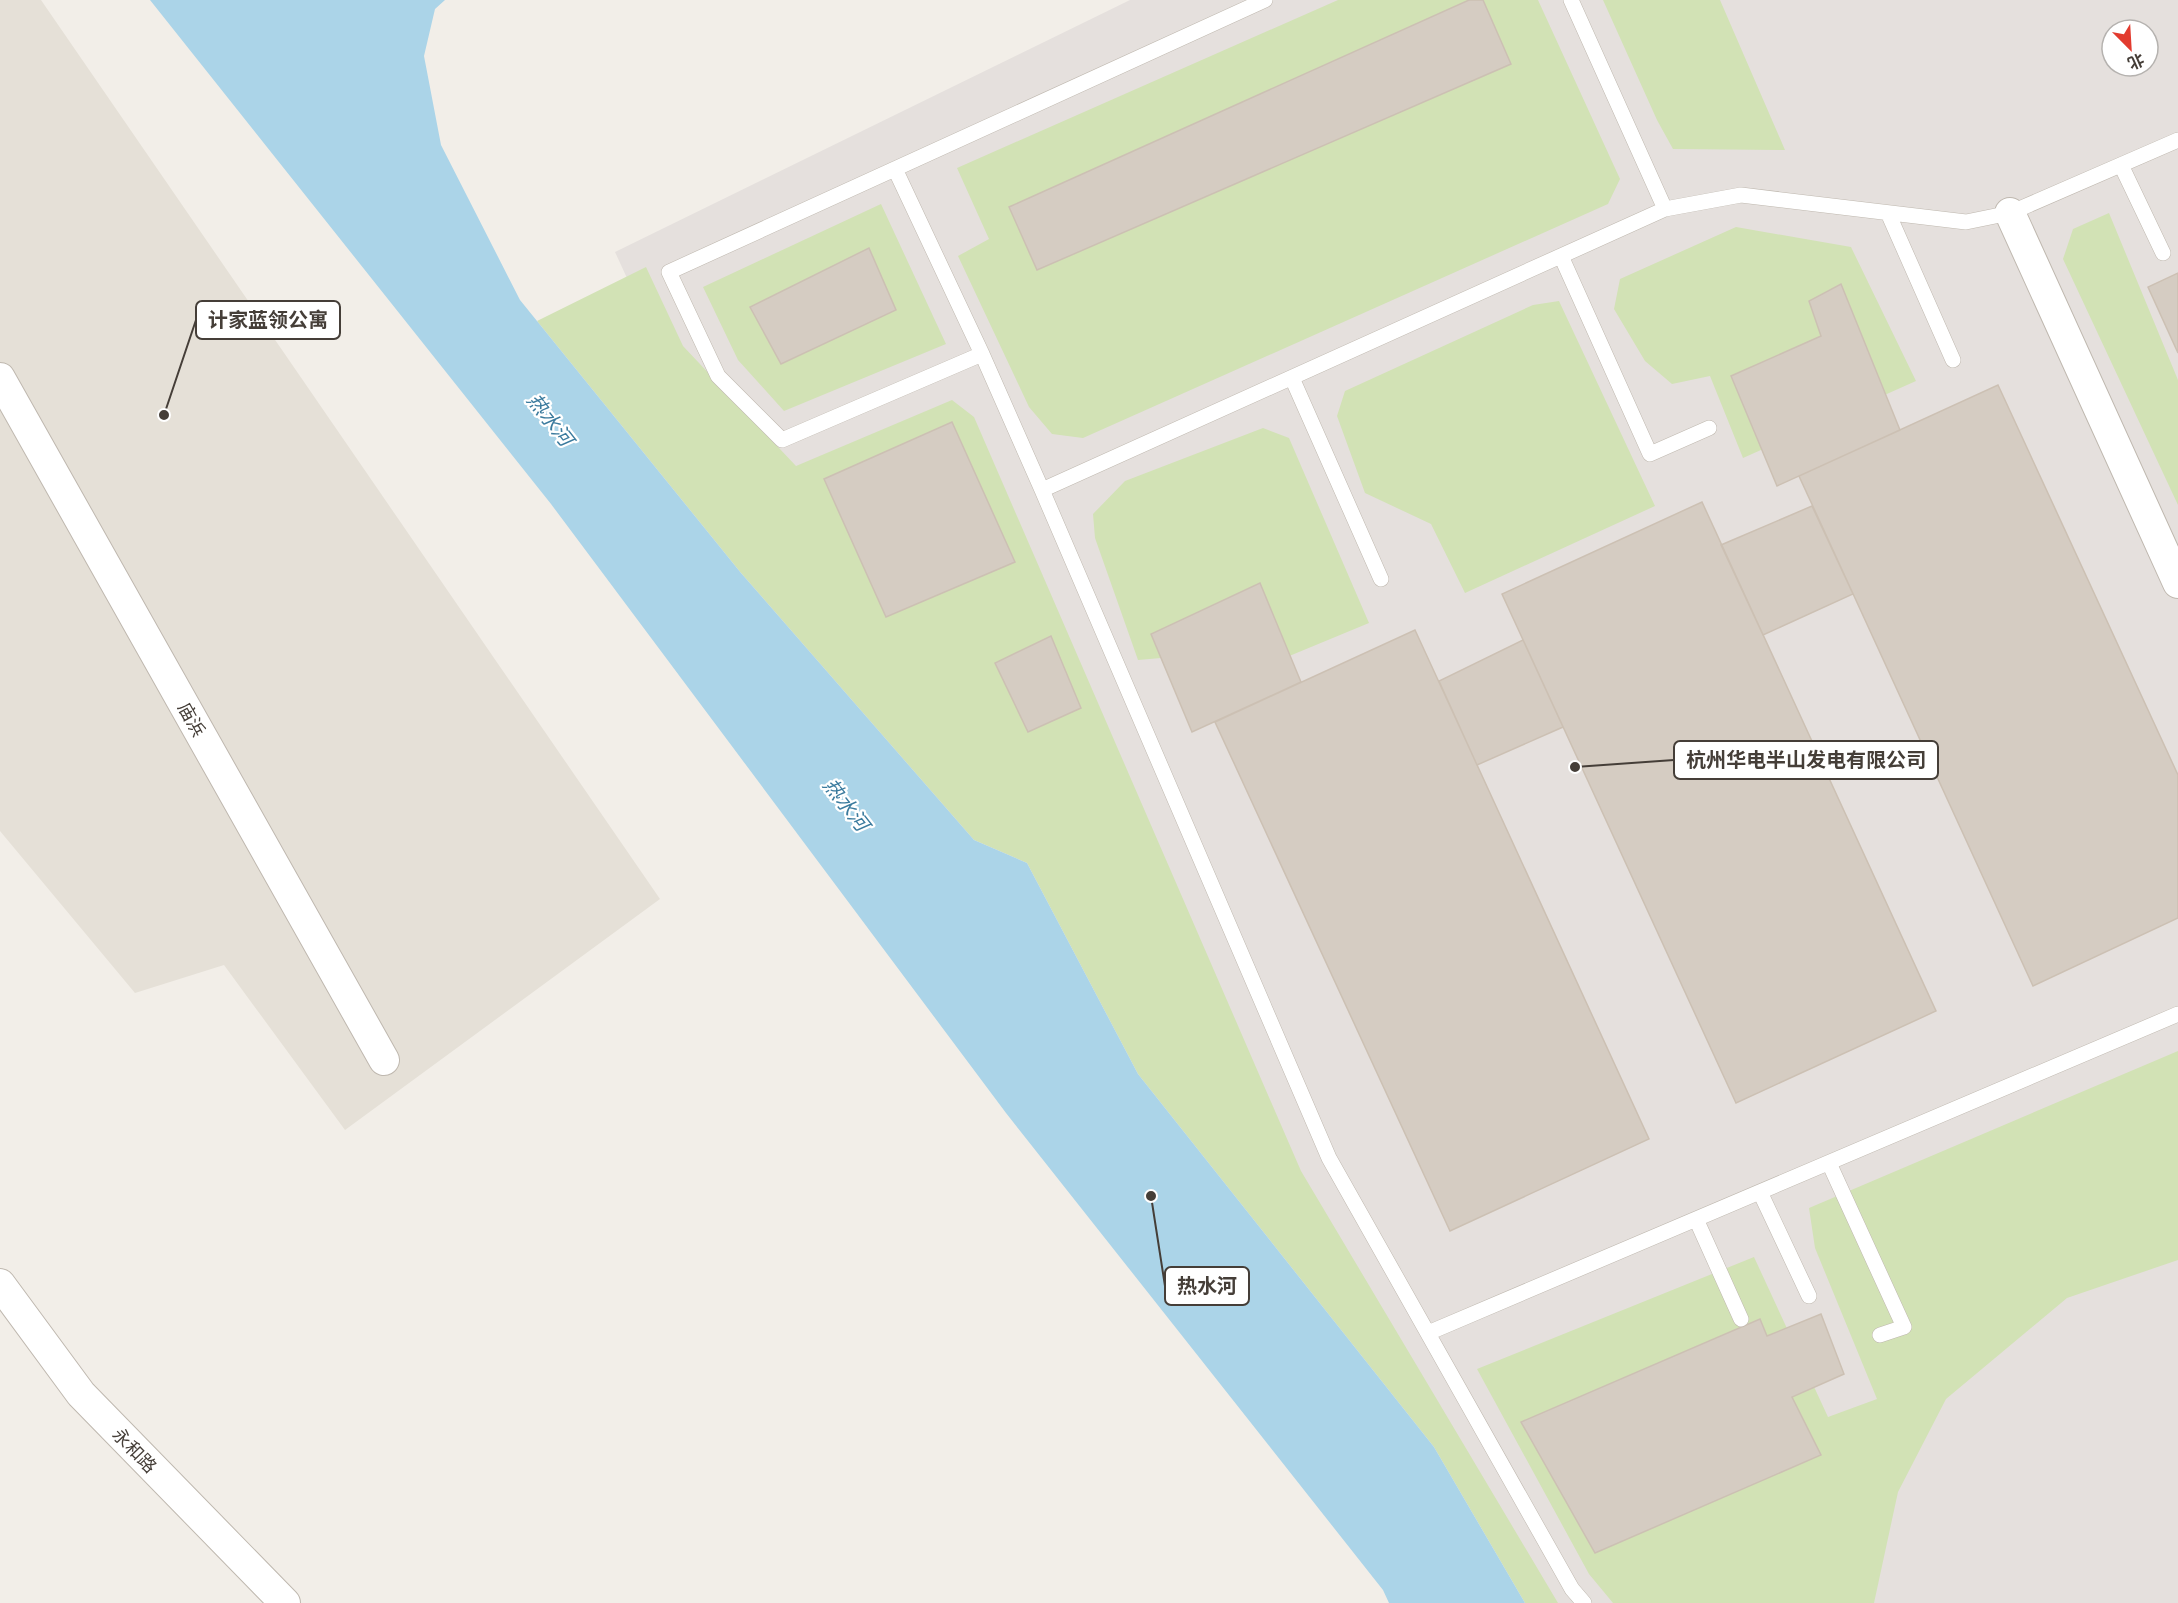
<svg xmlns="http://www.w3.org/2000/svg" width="2178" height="1603" font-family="'Golos Text','Noto Sans SC',sans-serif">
<rect width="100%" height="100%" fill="#f2eee8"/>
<!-- residential -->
<path fill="#e5e0d7" d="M0 0H41L660 899 345 1130 224 965 135 993 0 831Z"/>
<!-- industrial -->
<path fill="#e5e0dd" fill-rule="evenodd" d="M1130 0H2178V1603H1526L1282 1179 662 354 615 252ZM2112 30H2148V66H2112Z"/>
<!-- green -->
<path fill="#d2e2b5" d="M1338 0H1538L1620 179 1608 204 1083 438 1052 434 1029 407 958 256 989 239 957 168Z
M1603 0H1720L1785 150 1673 149 1657 120Z
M881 204 946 344 784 411 738 360 703 287Z
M2109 213 2178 380V505L2063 259 2073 229Z
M1736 227 1851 247 1916 381 1743 458 1710 376 1672 384 1645 361 1614 309 1620 279Z
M646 267 683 346 796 466 952 400 974 417 1301 1171 1558 1603H1525L1434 1447 1138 1074 1027 863 974 840 741 573 537 321Z
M1559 301 1655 506 1465 593 1431 524 1365 493 1337 416 1345 391 1533 305Z
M1263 428 1289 438 1369 623 1202 692 1184 656 1138 660 1095 538 1093 514 1125 481Z
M2178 1051V1260L2067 1298 1946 1399 1898 1492 1874 1603H1613L1589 1574 1477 1369 1754 1257 1828 1417 1877 1399 1815 1248 1809 1208Z"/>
<!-- water -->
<path fill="#abd4e8" d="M150 0H445L435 9 424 56 441 145 520 300 741 573 974 840 1027 863 1138 1074 1434 1447 1525 1603H1389L1383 1590 1006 1113 551 504Z"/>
<!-- building -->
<path fill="#d5ccc2" stroke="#ccc0b3" stroke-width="1.5" d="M1469 0H1483L1511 64 1037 270 1009 207Z
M869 248 896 310 781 364 750 307Z
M2178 273V353L2148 287Z
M1841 284 1900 430 1777 486 1731 376 1821 336 1809 301Z
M1998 385 2178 775V918L2033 986 1799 476Z
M952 422 1015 562 886 617 824 479Z
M1702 502 1936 1011 1736 1103 1502 594Z
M1812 506 1853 594 1763 635 1721 545Z
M1260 583 1301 682 1192 732 1151 634Z
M1415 630 1649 1139 1450 1231 1215 722Z
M1051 636 1081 708 1028 732 995 663Z
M1523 640 1563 727 1477 765 1439 681Z
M1821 1314 1844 1374 1792 1397 1821 1455 1595 1553 1521 1422 1760 1319 1767 1336Z"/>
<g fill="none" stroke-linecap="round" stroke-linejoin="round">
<defs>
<path id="service" d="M1571 0 1665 209
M2121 165 2163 253
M895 169 982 354 1042 490 1329 1158 1572 1589 1584 1603
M1888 213 1953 360
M1561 256 1650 454 1709 428
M982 354 782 440 718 376 669 272 1265 0
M1292 378 1381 579
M1042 490 1665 209 1741 195 1966 222 2010 213 2178 140
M1829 1163 1904 1327 1880 1335
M1760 1192 1809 1296
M1696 1219 1741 1319
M1428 1333 2178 1014"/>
<path id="minor" d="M2010 213 2178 583
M0 378 384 1060
M0 1284 81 1394 285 1603"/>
</defs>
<!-- service casing -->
<use href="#service" stroke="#bfb8af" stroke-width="16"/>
<!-- minor casing -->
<use href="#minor" stroke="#bfb8af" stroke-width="32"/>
<!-- service -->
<use href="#service" stroke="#fff" stroke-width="15"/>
<!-- minor -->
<use href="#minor" stroke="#fff" stroke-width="30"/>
</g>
<g text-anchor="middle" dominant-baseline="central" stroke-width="4.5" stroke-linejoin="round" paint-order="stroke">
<!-- street labels -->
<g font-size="18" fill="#453e38" stroke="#fff">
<text transform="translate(192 719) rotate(61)">庙浜</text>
<text transform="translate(135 1450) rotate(46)">永和路</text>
</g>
<!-- water labels -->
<g font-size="20" font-style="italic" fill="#3b7b9e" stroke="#fff">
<text transform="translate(551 419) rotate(52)">热水河</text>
<text transform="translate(847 804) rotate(52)">热水河</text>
</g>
</g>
<!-- callouts -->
<path fill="none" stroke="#453e38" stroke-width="2" d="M164 415L196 320M1575 767L1674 760M1151 1196L1165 1286"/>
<g fill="#453e38" stroke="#fff" stroke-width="2">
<circle cx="164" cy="415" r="6"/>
<circle cx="1575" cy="767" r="6"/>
<circle cx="1151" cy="1196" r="6"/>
</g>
<g fill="#fff" stroke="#453e38" stroke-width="2">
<rect x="196" y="301" width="144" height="38" rx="6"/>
<rect x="1674" y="741" width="264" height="38" rx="6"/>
<rect x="1165" y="1267" width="84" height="38" rx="6"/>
</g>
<g font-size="20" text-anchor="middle" font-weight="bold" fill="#453e38">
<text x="268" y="327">计家蓝领公寓</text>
<text x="1806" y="767">杭州华电半山发电有限公司</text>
<text x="1207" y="1293">热水河</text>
</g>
<!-- north arrow -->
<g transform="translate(2130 48) rotate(156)"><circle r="28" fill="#ffffff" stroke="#b5b2af" stroke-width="1.5"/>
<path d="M0-4.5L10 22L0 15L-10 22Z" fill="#e23b2f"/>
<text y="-9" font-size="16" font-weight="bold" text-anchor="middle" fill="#453e38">北</text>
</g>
</svg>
